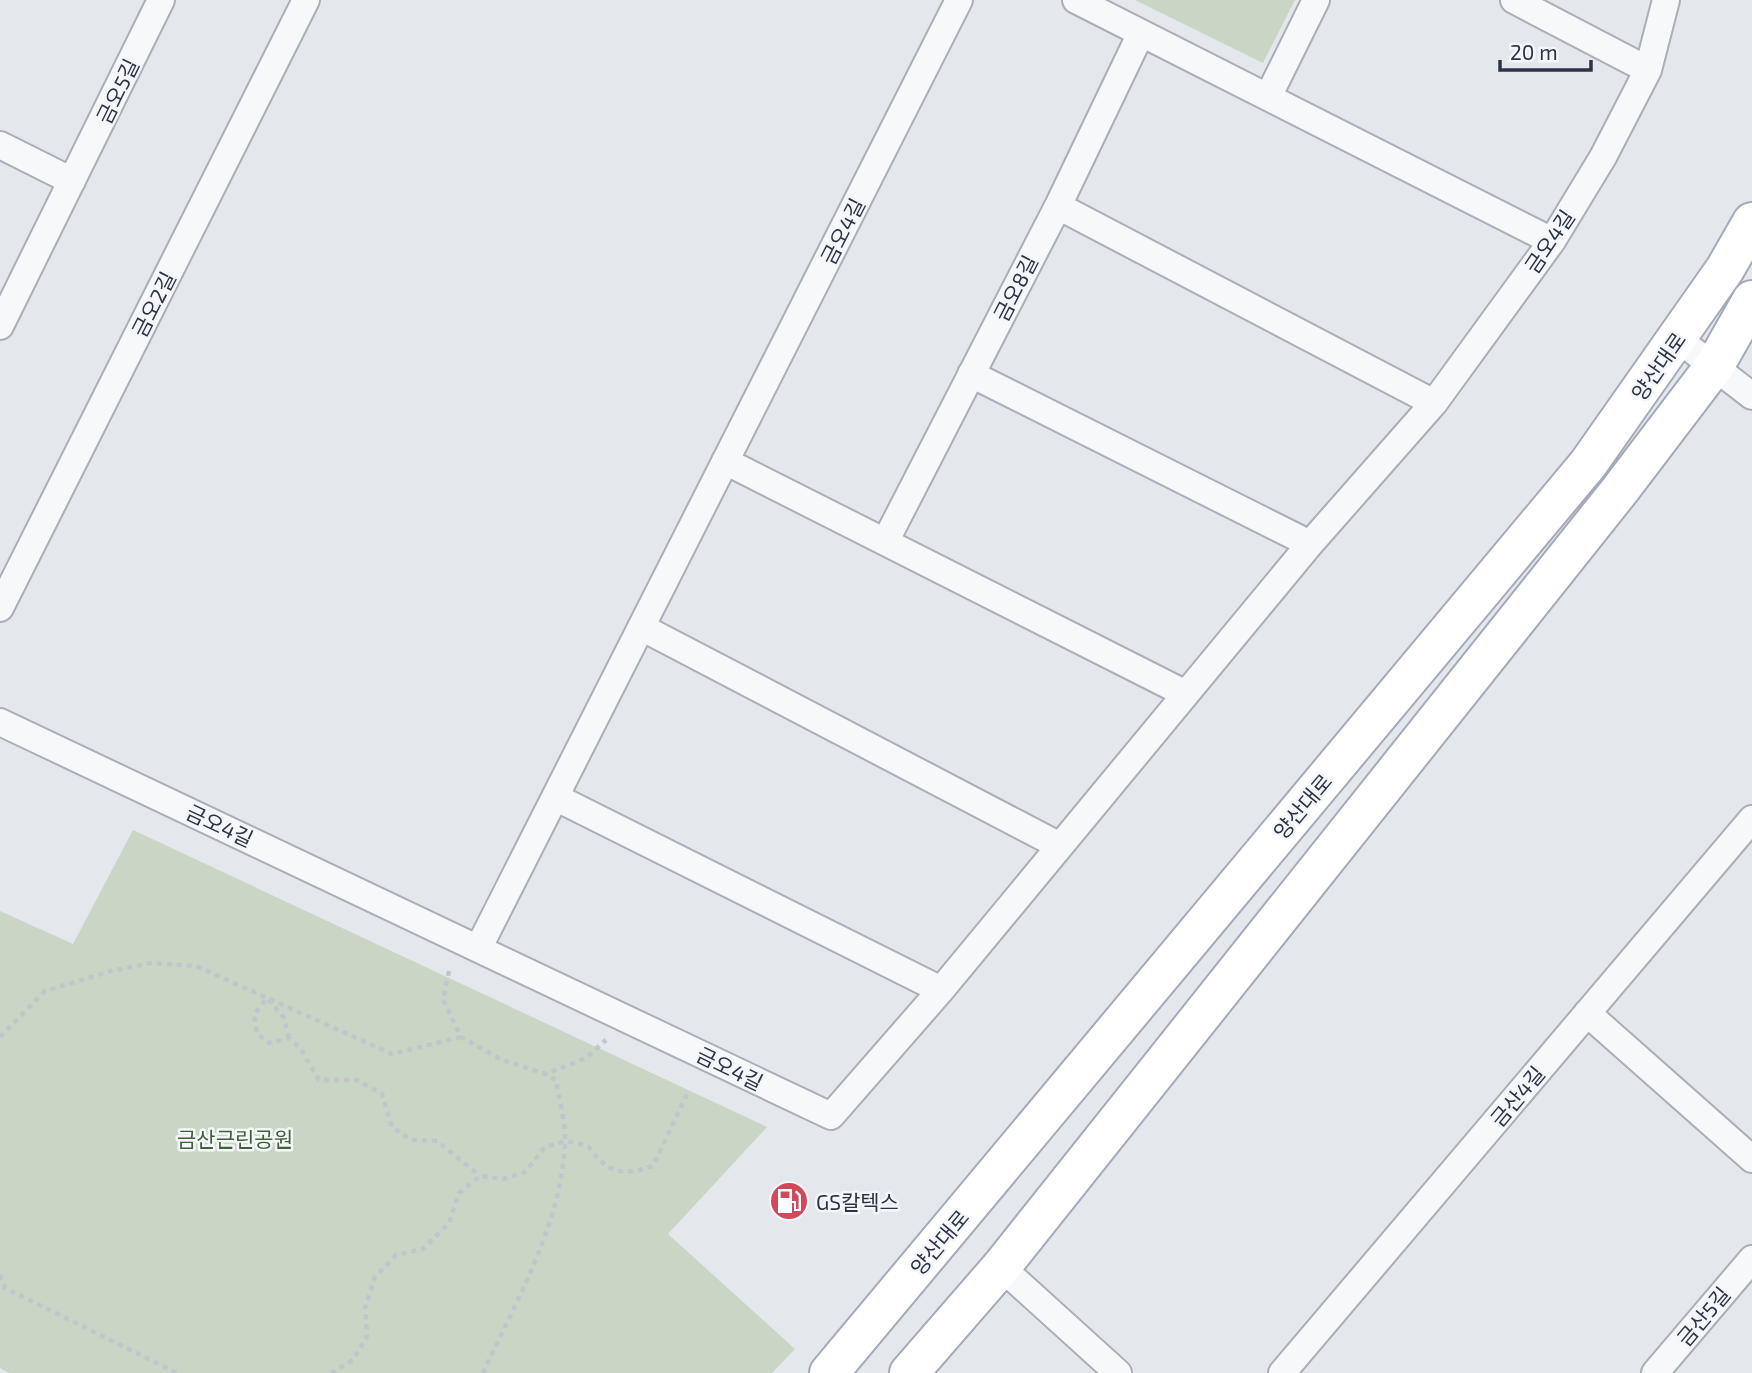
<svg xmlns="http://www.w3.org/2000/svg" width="1752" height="1373" font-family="'Exo 2','Noto Sans KR',sans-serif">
<rect width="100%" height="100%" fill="#e4e7ec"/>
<!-- green -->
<path fill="#c9d6c5" d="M1135 0H1295L1263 63Z
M133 830 767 1127 668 1234 795 1349 772 1373H9L0 1368V911L73 944Z"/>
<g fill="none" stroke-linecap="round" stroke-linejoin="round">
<defs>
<path id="minor" d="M1076 0 1552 241
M1514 0 1648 70
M1268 97 1316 0
M0 145 72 181
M1058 206 1434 403
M0 326 161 0
M1678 339 1752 396
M971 374 1310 544
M725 461 1186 694
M885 542 1058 206 1141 33
M0 608 306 0
M641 627 1060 846
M0 722 831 1116 941 990 1310 544 1434 403 1552 241 1603 157 1648 70 1666 0
M555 797 941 990
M479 947 959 0
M1587 1013 1752 1159
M1001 1267 1118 1373
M1282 1373 1752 819
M1655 1373 1752 1259"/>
<path id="primary" d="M829 1373 1588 464 1725 269 1752 222
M909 1373 1001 1267 1620 490 1715 365 1752 300"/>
</defs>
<!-- minor casing -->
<use href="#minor" stroke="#a9aeb7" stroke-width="30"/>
<!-- primary casing -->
<use href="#primary" stroke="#a3abb8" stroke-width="42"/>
<!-- path -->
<path stroke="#c2c5cb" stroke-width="4.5" stroke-dasharray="5 5" stroke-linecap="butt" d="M449 971 443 1000 461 1037 502 1060 546 1074 586 1058 606 1040
M0 1037 45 991 111 971 151 963 196 966 392 1054 461 1037
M289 1038 284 1018 267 998 254 1015 257 1033 269 1043 289 1038 300 1048 319 1080H357L382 1094 392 1127 411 1140 437 1141 480 1176
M0 1275 5 1288 177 1373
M331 1373 353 1360 367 1336 365 1308 375 1277 396 1255 423 1249 449 1223 459 1193 480 1176 503 1179 525 1172 545 1147 566 1141 588 1146C608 1174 622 1176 653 1166L689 1090
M483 1373C516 1301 561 1225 565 1143 566 1123 559 1100 556 1080L546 1074"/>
<!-- minor -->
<use href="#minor" stroke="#f7f8fa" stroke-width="26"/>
<!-- primary -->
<use href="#primary" stroke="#fff" stroke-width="38"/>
</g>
<!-- icons -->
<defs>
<symbol id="fuel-disc" viewBox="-11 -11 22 22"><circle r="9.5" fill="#d1495b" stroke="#f4f6f9"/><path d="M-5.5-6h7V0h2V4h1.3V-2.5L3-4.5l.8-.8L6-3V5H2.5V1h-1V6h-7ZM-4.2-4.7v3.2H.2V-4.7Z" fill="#fff"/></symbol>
</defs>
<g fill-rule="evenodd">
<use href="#fuel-disc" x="767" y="1179" width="44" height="44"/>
</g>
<g text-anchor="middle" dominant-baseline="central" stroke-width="5" stroke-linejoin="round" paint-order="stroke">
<!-- street labels -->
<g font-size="21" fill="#2b3445" stroke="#f4f6f9">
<text transform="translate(117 91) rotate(-64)">금오5길</text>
<text transform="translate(842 231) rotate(-63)">금오4길</text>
<text transform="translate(1549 241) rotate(-56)">금오4길</text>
<text transform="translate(1015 288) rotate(-63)">금오8길</text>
<text transform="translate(153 304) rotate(-63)">금오2길</text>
<text transform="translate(1658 366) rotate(-55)">양산대로</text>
<text transform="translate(1302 806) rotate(-50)">양산대로</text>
<text transform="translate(220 825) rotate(25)">금오4길</text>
<text transform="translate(730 1068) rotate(26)">금오4길</text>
<text transform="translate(1517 1096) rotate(-50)">금산4길</text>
<text transform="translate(939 1242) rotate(-50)">양산대로</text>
<text transform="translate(1703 1316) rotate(-50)">금산5길</text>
</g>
<!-- park labels -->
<g font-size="21" fill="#3f6138" stroke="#f4f6f9">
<text x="235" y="1138">금산근린공원</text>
</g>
<!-- poi labels -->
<g font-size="21" fill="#2b3445" stroke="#f4f6f9" text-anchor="start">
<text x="816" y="1201">GS칼텍스</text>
</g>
</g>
<!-- scale -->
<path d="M1500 60v10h91v-10" fill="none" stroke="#2b3445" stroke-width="3.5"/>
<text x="1510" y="60" font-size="21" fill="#2b3445" stroke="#f4f6f9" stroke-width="5" paint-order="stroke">20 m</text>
</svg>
